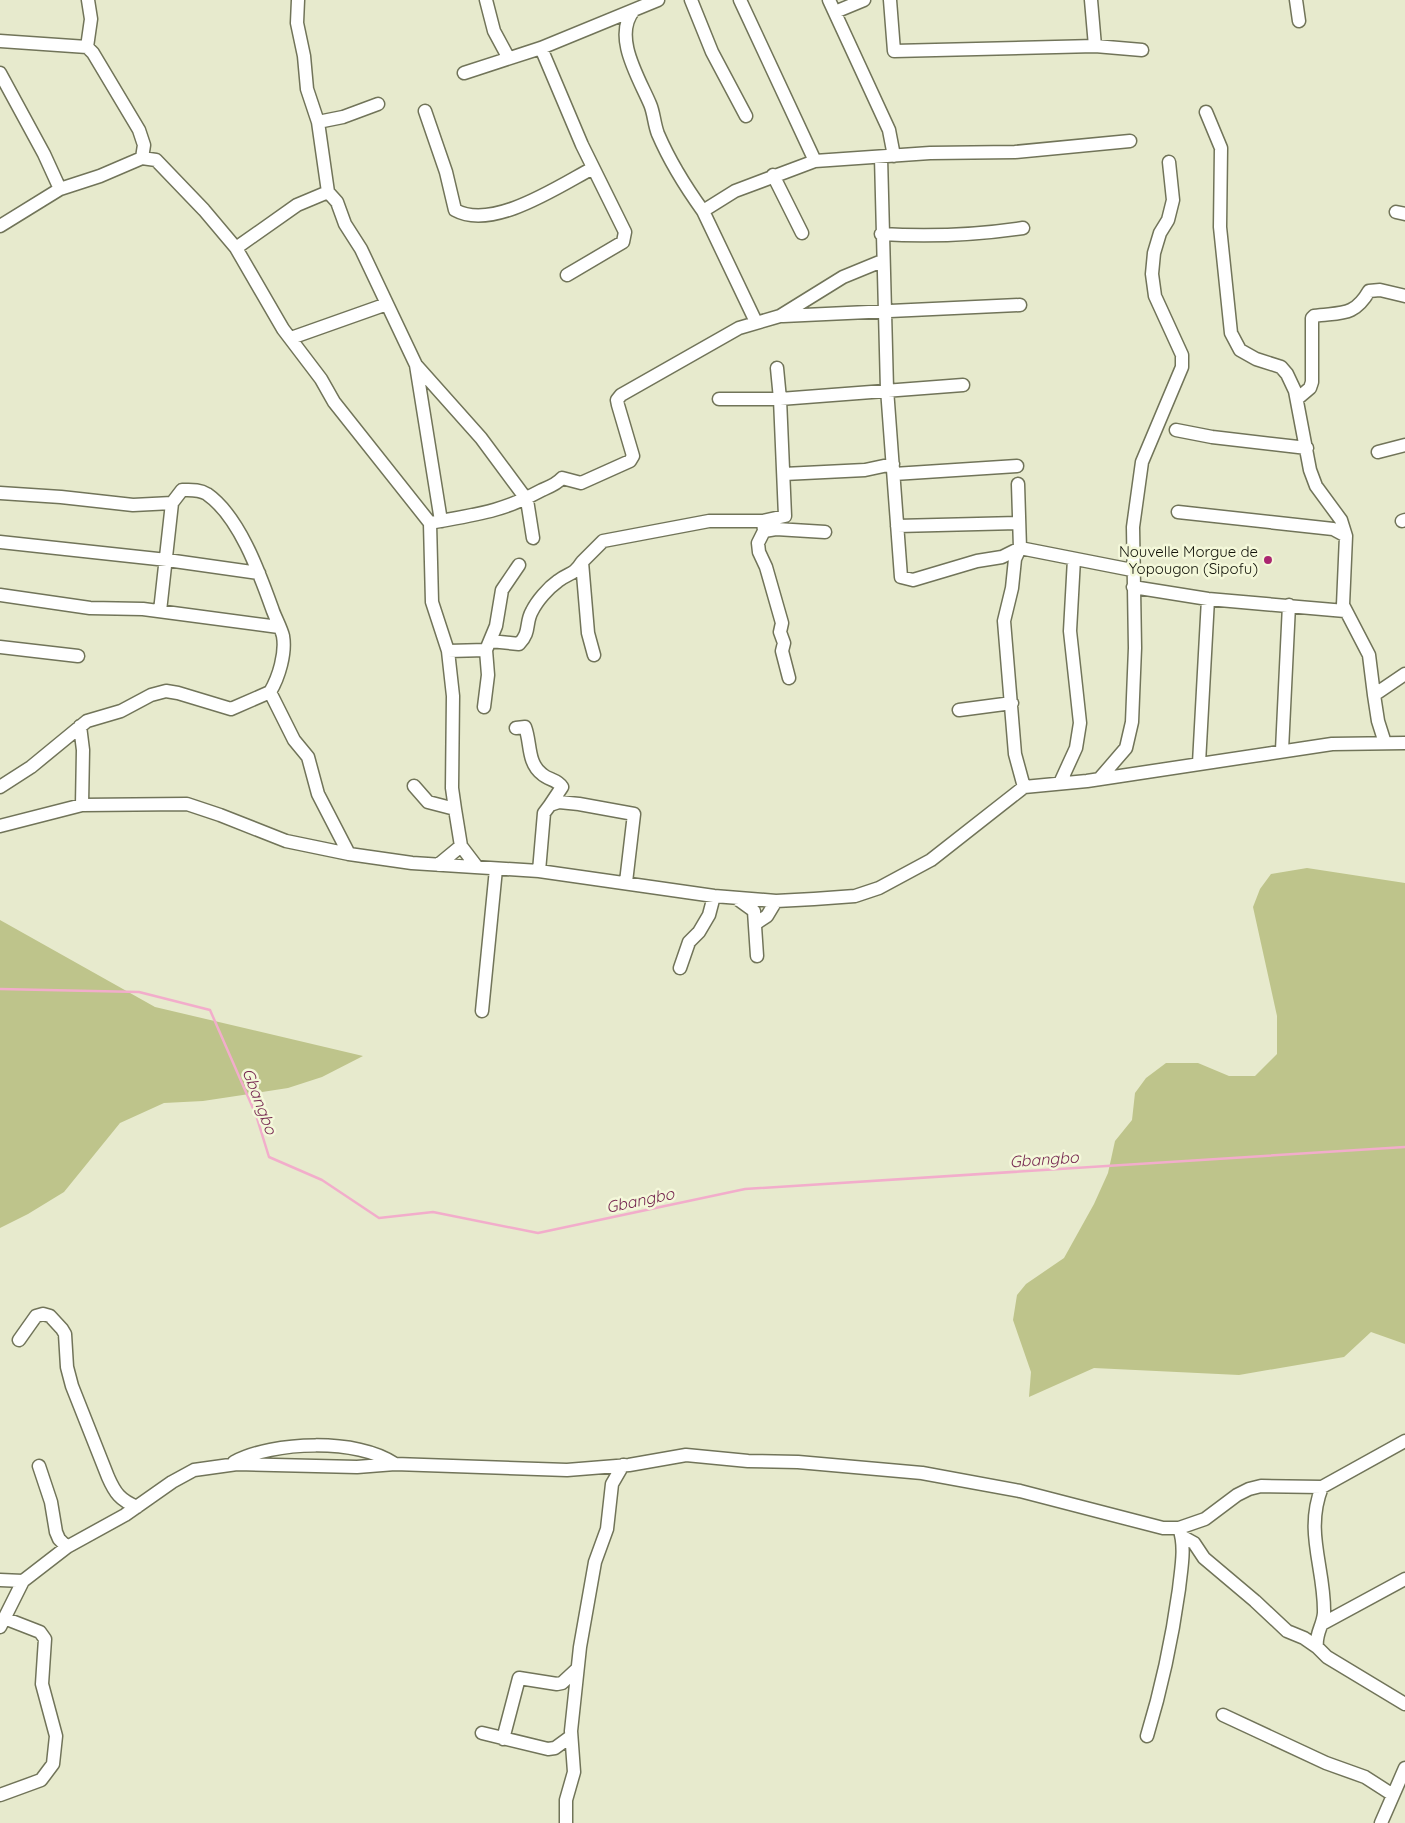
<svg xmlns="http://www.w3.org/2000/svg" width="1405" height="1823" font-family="Quicksand,sans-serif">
<rect width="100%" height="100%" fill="#e7eacd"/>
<!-- green -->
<path fill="#bec48b" d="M1307 868 1405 883V1344L1371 1332 1344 1357 1239 1375 1094 1368 1029 1397 1031 1372 1013 1320 1017 1295 1026 1284 1064 1258 1094 1204 1108 1173 1115 1141 1132 1120 1135 1093 1146 1078 1166 1063H1198L1229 1076H1255L1277 1054V1016L1253 907 1260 889 1271 874Z
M0 920 155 1007 363 1056 322 1077 288 1088 203 1101 164 1103 120 1123 64 1192 28 1214 0 1228Z"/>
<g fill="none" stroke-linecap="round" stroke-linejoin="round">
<!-- stream -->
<path stroke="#f2adcb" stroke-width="2.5" d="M0 989 139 992 210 1010 256 1115 269 1157 322 1180 379 1218 433 1212 538 1233 745 1189 1405 1147"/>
<defs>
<path id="minor" d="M298 0 297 23 304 56 307 89 318 122 328 192 337 202 345 224 361 249 416 365 441 521
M486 0 494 31 508 57
M691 0 712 52 746 116
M740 0 815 161
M829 0 889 130 894 156
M890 0 894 51 1095 46 1091 0
M1296 0 1299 21
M634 10C612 36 639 78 650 104 654 113 654 124 658 134 670 162 685 186 703 211
M835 12 864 0
M0 41 87 47 93 53 139 130 144 145 142 158
M1095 46 1142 50
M87 47 91 19 88 0
M541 48 582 145 625 232 623 242 567 275
M0 73 44 154 60 189 100 176 142 158 156 160 204 210 236 248 283 329 321 379 334 402 430 523 432 602 448 651 453 696 452 788 455 809 461 846 477 867
M464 73 541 48 658 0
M425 111 446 172 455 210C493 231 559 186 593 168
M1206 112 1221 148 1220 227 1231 333 1240 350 1256 359 1281 367 1287 374 1295 391 1310 470 1316 486 1341 520 1346 536 1343 605 1369 655 1374 695
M318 122 343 117 378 104
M881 157 887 389 901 577 913 580 977 561 1002 557 1020 548
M773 175 802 233
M1396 212 1405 214
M0 226 60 189
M881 234C929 237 976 235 1023 228
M236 248 297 205 328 192
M783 316 1020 305
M756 322 703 211 735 191 815 161 930 153 1015 152 1130 141
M291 338 387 304
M416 365 481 438 527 500 533 538
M719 399H780L777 368
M1297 399 1310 388 1312 382V318L1314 316C1341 312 1354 317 1369 291L1380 290 1405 296
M1176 430 1212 437 1307 448
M1378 452 1405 445
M784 474 865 470 893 464
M894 474 1017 466
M1018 484 1020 548 1132 570
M0 493 61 497 133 505 172 503
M1178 512 1333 529 1346 536
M763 521 764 531 758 543 759 552 766 567 782 623 780 632 784 643 782 651 789 678
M1402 521 1405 520
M430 523C472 515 503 512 542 490 549 487 557 484 562 478L581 483 630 461 633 456 618 405 617 400 621 395 739 328 780 316 843 277 882 261
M897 526 1019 523
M764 531 776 529 825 532
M0 542 167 560 259 573
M1020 548 1015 559 1012 588 1004 621 1015 754 1024 787
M1133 587 1208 599 1345 611
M0 595 90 608 143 609 279 627
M490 641 519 644C531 632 525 623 532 611 537 601 548 588 558 581 570 572 573 576 582 562
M0 647 78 656
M448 651 486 650
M594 655 588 633 582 562 603 541 709 521H763L785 516 780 399 963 385
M270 692 294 740 308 757 318 794 349 854
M484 707 488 675 486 650 496 626 502 590 519 565
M959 710 1012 703
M80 726 83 750 82 805
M516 728 525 727C531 742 527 763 542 774 548 780 557 779 562 787L550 805
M1385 743 1378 721 1374 695 1405 674
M1282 750 1289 605
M1199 763 1208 599
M1101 777 1126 748 1132 722 1135 648 1133 527 1142 462 1182 367V355L1155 296 1152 274 1154 253 1160 233 1168 220 1173 200 1169 162
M1060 783 1076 748 1080 723 1070 631 1074 559
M414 786 428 802 455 809
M0 787 31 767 87 721 121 711 151 695 166 691 178 693 231 709 270 692C279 677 286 653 283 636 281 628 276 619 273 611 260 575 240 517 207 494 199 489 191 490 182 490L172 503 160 611
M0 826 82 805 187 804 220 815 286 841 349 854 412 863 539 871 714 896 776 901 814 899 855 896 879 888 931 860 1024 787 1087 781 1332 744 1405 743
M438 865 461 846
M539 871 544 813 550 805 559 802 579 804 634 814 626 882
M736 898 754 911 757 956
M755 924 767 916 776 901
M680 968 689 942 699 932 709 915 714 896
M482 1011 496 869
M19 1340 36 1316 43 1314 50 1316 62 1329 65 1334 67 1367 72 1386 108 1477C115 1493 120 1500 137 1507
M234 1462C273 1441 358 1438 395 1464
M39 1466 51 1502 56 1532 59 1539 67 1547
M1322 1487C1304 1532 1325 1568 1324 1613 1323 1626 1315 1634 1317 1647L1327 1657 1405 1704
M1183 1537 1194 1543 1204 1558 1255 1601 1287 1631 1304 1638 1317 1647
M0 1580 23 1581
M1322 1624 1405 1579
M0 1627 23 1581 67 1547 125 1515 172 1482 194 1470 237 1464 357 1467 395 1464 567 1470 629 1465 686 1455 748 1461 798 1462 922 1473 1020 1491 1163 1528H1179L1205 1519 1237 1495 1249 1489 1261 1486 1322 1487 1405 1441
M1223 1715 1326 1763 1365 1777 1393 1795
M482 1733 548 1749 555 1748 570 1737
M1147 1736C1162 1687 1172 1639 1179 1589 1181 1569 1186 1547 1179 1528
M503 1739 519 1678 557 1684 562 1683 576 1670
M0 1795 41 1780 53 1764 56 1736 42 1684 45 1639 40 1632 4 1618
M566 1823V1800L574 1772 571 1731 580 1647 595 1562 607 1529 612 1484 623 1465
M1381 1823 1405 1768"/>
</defs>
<!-- minor casing -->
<use href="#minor" stroke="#717459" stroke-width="15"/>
<!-- minor -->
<use href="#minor" stroke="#fff" stroke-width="12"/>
</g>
<!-- markers -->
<circle fill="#aa2670" stroke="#f4f8da" stroke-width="2" cx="1268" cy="560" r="5"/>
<g text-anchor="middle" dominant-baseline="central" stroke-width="5" stroke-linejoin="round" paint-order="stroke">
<!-- poi labels -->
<g font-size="15" fill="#121309" stroke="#f4f8da" text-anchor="end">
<text x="1258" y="551">Nouvelle Morgue de<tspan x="1258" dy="17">Yopougon (Sipofu)</tspan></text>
</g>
<!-- water labels -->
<g font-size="16" font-style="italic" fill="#762851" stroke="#f4f8da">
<text transform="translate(260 1101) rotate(69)">Gbangbo</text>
<text transform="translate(1044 1159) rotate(-4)">Gbangbo</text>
<text transform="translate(640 1200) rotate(-12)">Gbangbo</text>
</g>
</g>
</svg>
